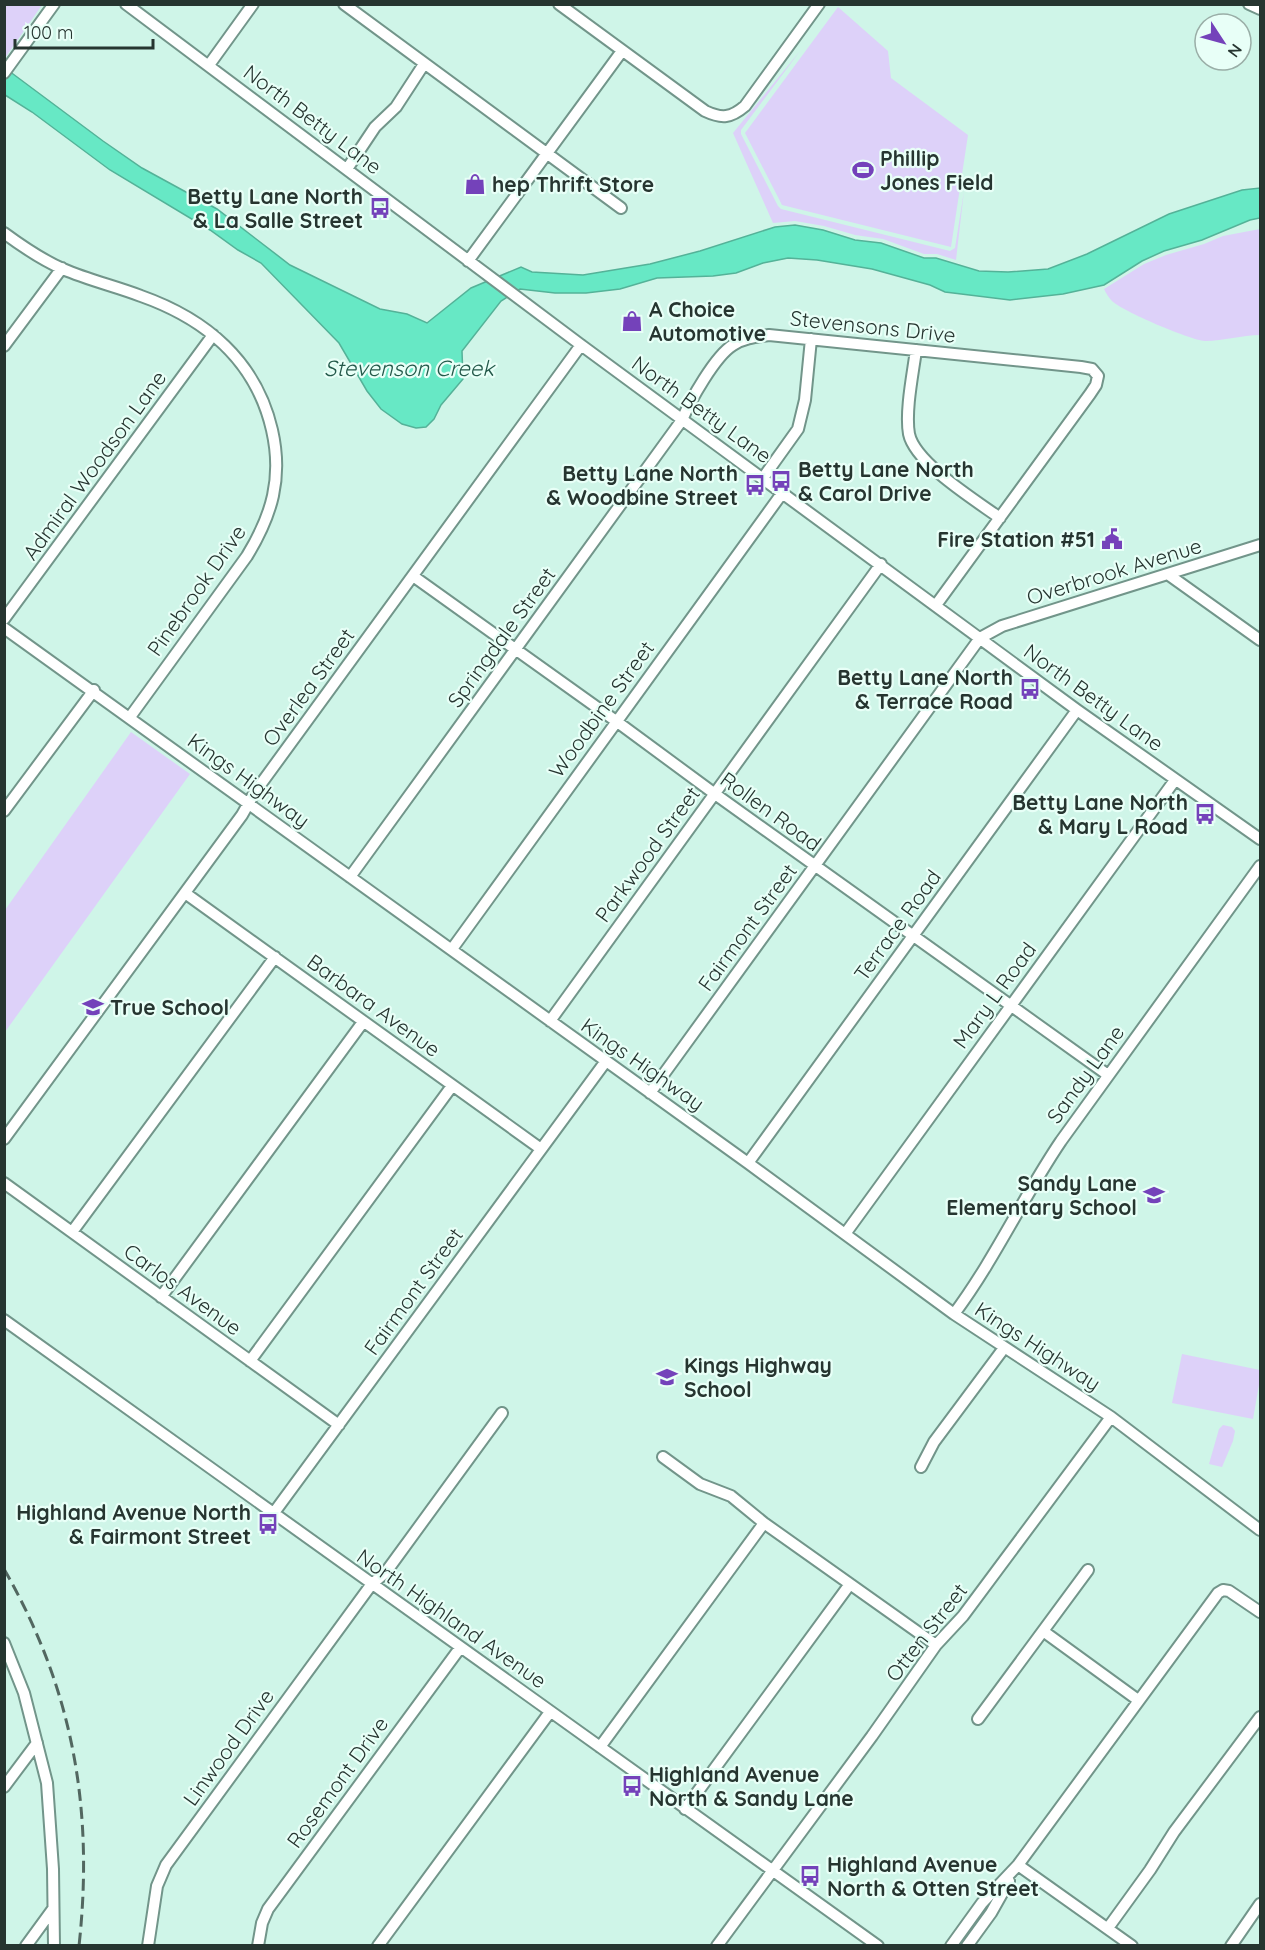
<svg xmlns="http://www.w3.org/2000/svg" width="1265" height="1950" font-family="Quicksand,sans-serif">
<rect width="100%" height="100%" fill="#cff5e8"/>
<!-- green -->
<path fill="#ddd1f9" d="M5 4 42 5 5 58 4 5Z
M838 7 888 51 891 78 968 135 951 247 782 205 745 133Z
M800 51 741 130V134L778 206 781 209 950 251 955 248 964 191 956 260 937 254H924L883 239 855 235 824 226 795 221 773 223 733 133Z
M1260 229V335C1242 335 1224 341 1205 341 1190 340 1122 311 1112 301 1109 298 1106 293 1104 289L1144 264 1166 255 1204 244 1223 236Z
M131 732 190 774 5 1032V910Z
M1182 1354 1260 1370V1379L1253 1419 1172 1403Z
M1223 1425 1232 1427 1235 1431 1233 1441 1222 1467 1209 1464 1219 1429Z"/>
<!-- water -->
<path fill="#67e8c5" stroke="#54b298" stroke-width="1.5" d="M5 68 103 141 142 168 217 209 290 265 380 309 407 314 427 323 471 288 521 267 532 272 583 275 650 264 700 251 775 227 795 225 823 230 855 240 881 243 924 258H936L979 271 1008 272 1048 269 1087 254 1169 214 1242 190 1260 188V218L1250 220 1202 240 1164 251 1142 261 1104 285 1063 294 1010 300 945 292 930 285 872 269 817 260 788 258 763 263 736 273 713 276 657 278 620 289 586 293H555L520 289 501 301 462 351 463 379 441 405 434 419 426 427 416 428 402 424 381 409 367 391 339 343 261 263 238 250 210 230 110 170 32 112 5 95Z"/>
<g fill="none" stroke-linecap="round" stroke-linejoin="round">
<defs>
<path id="minor" d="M126 4 581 345 1077 710 1260 839
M344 4 621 208
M559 4 705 111C722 119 731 118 745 106L819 4
M1249 4 1260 9
M209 65 253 4
M4 73 54 4
M347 169 375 127 396 107 424 64
M4 233C23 247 42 260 63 269 88 280 115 286 141 296 206 319 256 361 272 430 283 478 272 515 247 556L130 717
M468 261 622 51
M4 346 62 268
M916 350C913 373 905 411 909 434 915 463 975 500 1000 518
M763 478 798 429 805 400 811 339
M1169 575 1260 640
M413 576 616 721 715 794 1108 1075
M4 619 213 335
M4 628 748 1163 954 1314 1111 1417 1260 1530
M4 811 94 690
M350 877 682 420C690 401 715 356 733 345 744 338 755 337 769 335L1081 367 1092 369 1098 376 1096 385 1090 394 936 605
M185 893 541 1149
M452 949 783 492
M550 1021 881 564
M650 1093 980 638 1002 626 1260 545
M4 1139 242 815 255 792 581 345
M748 1163 1077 710
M4 1183 339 1425
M72 1232 275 957
M845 1234 1175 780
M161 1297 363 1022
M954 1314C995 1259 1023 1197 1061 1141L1260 866
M4 1320 878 1946
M250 1361 452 1086
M663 1457 700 1484 731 1496 764 1523 936 1645
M921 1467 934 1442 1004 1348
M273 1514 606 1061
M1043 1631 1138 1700
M4 1643 24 1693 47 1783 53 1869 54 1946
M978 1719 1088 1570
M600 1747 764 1523
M4 1787 37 1743
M685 1809 850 1584
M1018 1865 1132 1946
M1108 1928 1150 1870 1174 1832 1260 1717
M26 1946 53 1909
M148 1946 157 1886 166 1865 371 1585 386 1572 502 1413
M258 1946 262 1923 268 1909 460 1648
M378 1946 550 1712
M717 1946 872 1736 936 1645 963 1616 1111 1417
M951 1946 982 1903 1018 1865 1218 1593 1223 1590 1229 1591 1260 1612
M967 1946 991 1913 1009 1881
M1231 1946 1260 1904"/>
</defs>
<!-- minor casing -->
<use href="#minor" stroke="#72958a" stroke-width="14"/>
<!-- minor -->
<use href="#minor" stroke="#fff" stroke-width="10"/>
<!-- rail -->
<path stroke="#526760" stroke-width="3" stroke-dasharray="12 6" stroke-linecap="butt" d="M4 1569C73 1689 94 1809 79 1946"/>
</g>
<!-- icons -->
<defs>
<symbol id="stadium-bare" viewBox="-9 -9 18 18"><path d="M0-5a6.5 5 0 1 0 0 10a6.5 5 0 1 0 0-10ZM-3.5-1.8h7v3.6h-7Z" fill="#7442ba" stroke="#e8fff7" stroke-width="2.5" paint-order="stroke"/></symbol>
<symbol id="shop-bare" viewBox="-9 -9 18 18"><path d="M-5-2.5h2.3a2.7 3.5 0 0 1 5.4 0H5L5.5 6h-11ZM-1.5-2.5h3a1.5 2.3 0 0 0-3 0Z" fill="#7442ba" stroke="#e8fff7" stroke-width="2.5" paint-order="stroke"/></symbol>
<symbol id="bus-bare" viewBox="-9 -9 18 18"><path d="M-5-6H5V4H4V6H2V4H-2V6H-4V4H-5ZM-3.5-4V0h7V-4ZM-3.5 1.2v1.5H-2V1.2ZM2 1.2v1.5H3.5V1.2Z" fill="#7442ba" stroke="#e8fff7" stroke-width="2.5" paint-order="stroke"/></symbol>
<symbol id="civic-bare" viewBox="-9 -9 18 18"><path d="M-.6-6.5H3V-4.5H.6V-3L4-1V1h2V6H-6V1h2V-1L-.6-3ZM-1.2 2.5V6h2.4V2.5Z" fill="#7442ba" stroke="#e8fff7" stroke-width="2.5" paint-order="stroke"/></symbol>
<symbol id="school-bare" viewBox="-9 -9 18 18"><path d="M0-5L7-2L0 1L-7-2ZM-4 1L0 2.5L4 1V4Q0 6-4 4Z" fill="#7442ba" stroke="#e8fff7" stroke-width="2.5" paint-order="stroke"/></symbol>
</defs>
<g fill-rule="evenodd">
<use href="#stadium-bare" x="848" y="155" width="30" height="30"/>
<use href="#shop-bare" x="460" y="169" width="30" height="30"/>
<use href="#bus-bare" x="365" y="193" width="30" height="30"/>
<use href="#shop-bare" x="617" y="306" width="30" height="30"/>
<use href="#bus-bare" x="766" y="466" width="30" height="30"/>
<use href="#bus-bare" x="740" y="470" width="30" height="30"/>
<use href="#civic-bare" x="1097" y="524" width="30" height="30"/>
<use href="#bus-bare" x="1015" y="674" width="30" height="30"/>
<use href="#bus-bare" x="1190" y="799" width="30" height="30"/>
<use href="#school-bare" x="78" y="992" width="30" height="30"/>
<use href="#school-bare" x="1139" y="1180" width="30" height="30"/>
<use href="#school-bare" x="652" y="1362" width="30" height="30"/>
<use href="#bus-bare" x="253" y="1509" width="30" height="30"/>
<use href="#bus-bare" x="617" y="1771" width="30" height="30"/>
<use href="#bus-bare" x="795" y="1861" width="30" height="30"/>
</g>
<g text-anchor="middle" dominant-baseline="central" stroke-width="4.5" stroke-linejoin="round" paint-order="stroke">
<!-- street labels -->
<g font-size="21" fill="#263530" stroke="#e8fff7">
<text transform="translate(313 119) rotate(37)">North Betty Lane</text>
<text transform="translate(873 326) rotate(6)">Stevensons Drive</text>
<text transform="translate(702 409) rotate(36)">North Betty Lane</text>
<text transform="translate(94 465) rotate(-54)">Admiral Woodson Lane</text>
<text transform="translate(1114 571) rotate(-17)">Overbrook Avenue</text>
<text transform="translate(196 590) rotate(-55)">Pinebrook Drive</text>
<text transform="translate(501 637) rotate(-54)">Springdale Street</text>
<text transform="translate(308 687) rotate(-54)">Overlea Street</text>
<text transform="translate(1094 697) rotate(36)">North Betty Lane</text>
<text transform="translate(601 709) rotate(-54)">Woodbine Street</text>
<text transform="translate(249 780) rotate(36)">Kings Highway</text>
<text transform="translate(771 811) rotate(36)">Rollen Road</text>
<text transform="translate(647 854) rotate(-54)">Parkwood Street</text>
<text transform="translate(897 925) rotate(-54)">Terrace Road</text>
<text transform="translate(747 927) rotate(-54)">Fairmont Street</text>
<text transform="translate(994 995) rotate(-54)">Mary L Road</text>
<text transform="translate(374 1005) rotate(36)">Barbara Avenue</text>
<text transform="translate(643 1064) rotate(35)">Kings Highway</text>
<text transform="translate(1085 1074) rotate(-54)">Sandy Lane</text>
<text transform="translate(183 1289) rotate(36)">Carlos Avenue</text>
<text transform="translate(413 1291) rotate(-54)">Fairmont Street</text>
<text transform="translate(1038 1346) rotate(33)">Kings Highway</text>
<text transform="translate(452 1618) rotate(35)">North Highland Avenue</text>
<text transform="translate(926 1632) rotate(-52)">Otten Street</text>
<text transform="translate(228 1747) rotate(-54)">Linwood Drive</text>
<text transform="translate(337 1782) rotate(-54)">Rosemont Drive</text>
</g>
<!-- poi labels -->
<g font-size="21" font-weight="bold" fill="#263530" stroke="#e8fff7" text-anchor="start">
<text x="880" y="158">Phillip<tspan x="880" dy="24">Jones Field</tspan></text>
<text x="492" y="184">hep Thrift Store</text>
<text x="363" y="196" text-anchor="end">Betty Lane North<tspan x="363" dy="24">&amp; La Salle Street</tspan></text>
<text x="649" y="309">A Choice<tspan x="649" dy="24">Automotive</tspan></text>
<text x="798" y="469">Betty Lane North<tspan x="798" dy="24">&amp; Carol Drive</tspan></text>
<text x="738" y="473" text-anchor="end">Betty Lane North<tspan x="738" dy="24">&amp; Woodbine Street</tspan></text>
<text x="1095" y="539" text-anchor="end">Fire Station #51</text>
<text x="1013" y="677" text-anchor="end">Betty Lane North<tspan x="1013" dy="24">&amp; Terrace Road</tspan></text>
<text x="1188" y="802" text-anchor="end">Betty Lane North<tspan x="1188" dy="24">&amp; Mary L Road</tspan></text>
<text x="110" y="1007">True School</text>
<text x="1137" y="1183" text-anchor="end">Sandy Lane<tspan x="1137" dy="24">Elementary School</tspan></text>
<text x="684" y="1365">Kings Highway<tspan x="684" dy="24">School</tspan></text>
<text x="251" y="1512" text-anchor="end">Highland Avenue North<tspan x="251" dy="24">&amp; Fairmont Street</tspan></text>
<text x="649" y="1774">Highland Avenue<tspan x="649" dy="24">North &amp; Sandy Lane</tspan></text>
<text x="827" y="1864">Highland Avenue<tspan x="827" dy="24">North &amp; Otten Street</tspan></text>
</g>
<!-- water labels -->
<g font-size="22" font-style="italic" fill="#23594a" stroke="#e8fff7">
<text x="409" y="368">Stevenson Creek</text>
</g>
</g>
<!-- border -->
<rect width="1265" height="1950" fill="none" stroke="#263530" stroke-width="12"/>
<!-- north arrow -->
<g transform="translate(1223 42) rotate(126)"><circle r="28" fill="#e8fff7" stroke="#9aaea7" stroke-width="1.5"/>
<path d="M0-4.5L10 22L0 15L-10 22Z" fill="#7442ba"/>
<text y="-9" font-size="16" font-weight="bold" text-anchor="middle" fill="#263530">N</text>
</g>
<!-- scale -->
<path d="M15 39v9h138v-9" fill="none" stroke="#263530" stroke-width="3"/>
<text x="24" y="39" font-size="18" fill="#263530" stroke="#e8fff7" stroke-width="4.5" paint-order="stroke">100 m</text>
</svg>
